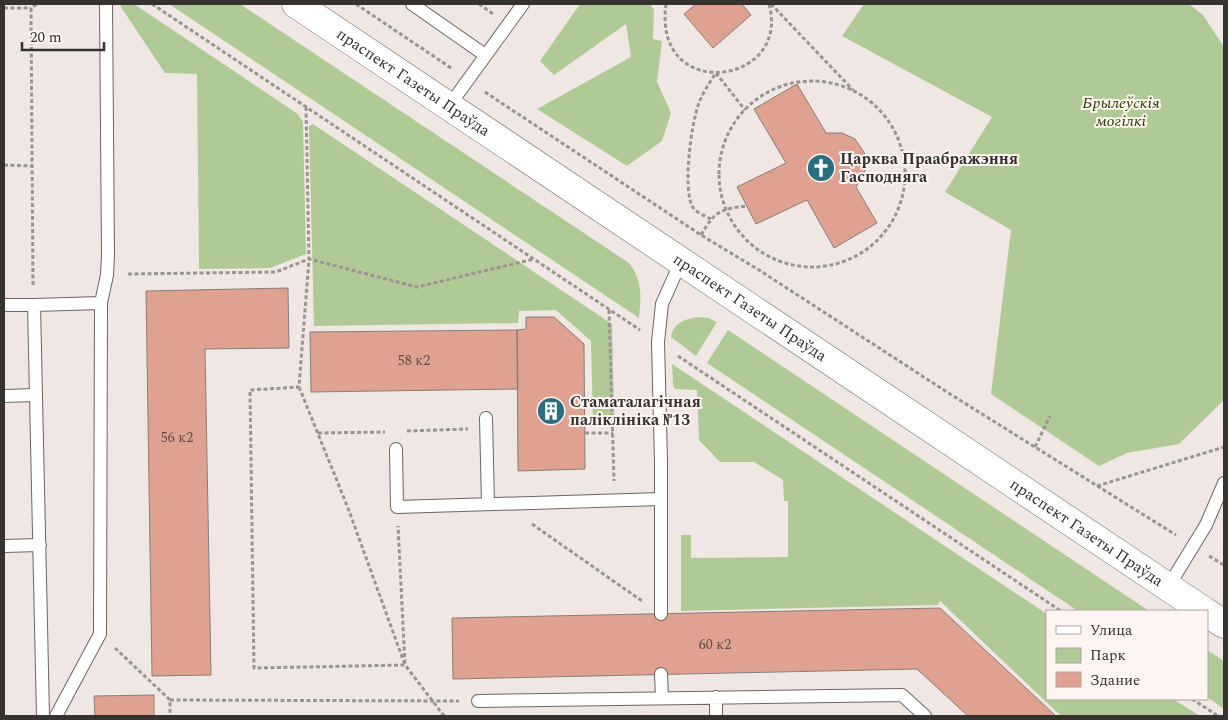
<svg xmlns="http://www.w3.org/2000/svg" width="1228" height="720" font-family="Spectral,serif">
<rect width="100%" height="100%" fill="#f0e7e4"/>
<!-- green -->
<path fill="#b0ca96" d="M121 4H134L298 114 303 122 306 254 270 268 199 269 197 74 165 73 121 7Z
M169 4H240L629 263C643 281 641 296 639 318Z
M580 4H650L654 10 653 39 662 41 657 82 671 113 662 141 627 166 537 109 631 57 626 24 554 75 540 61Z
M864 4H1189L1203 15 1224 47V400L1179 444 1127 453 1099 466 991 394 1011 230 945 192 992 117 842 36Z
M313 124 612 324 614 417 593 422 591 341 556 310 519 311 518 323 314 326 309 126Z
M698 317 708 318 717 322 696 356 671 337C673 323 685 319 698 317Z
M728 330 1149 611H1078L707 363Z
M672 364 1047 614V699H1173L1200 716H1061L940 601 938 605 681 611V535H691V558L788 557V501H784L783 480 754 462H720L699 440 697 390 675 389 673 385Z
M1207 650 1224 661V709L1207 697Z"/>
<!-- building -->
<path fill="#dfa190" stroke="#867e7b" d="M696 4H742L751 15 713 48 684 14Z
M797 84 826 133H842L855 139 865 154V172L856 187 877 223 834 248 807 200 756 224 737 187 786 163 754 109Z
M288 288 289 348 205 349 211 675 152 676 146 291Z
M526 317H554L584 344 585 469 518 471 517 330 526 329Z
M517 330 518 389 311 392 310 332Z
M940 608 1056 716H968L917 669 453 679 452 618Z
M154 695V716H95L94 696Z"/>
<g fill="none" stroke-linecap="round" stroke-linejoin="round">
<defs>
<path id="lane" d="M412 4 485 55
M449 106 523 4
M4 305H34L43 716
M34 305 101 303
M4 396 36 395
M486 418 488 504
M396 449 397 507 661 499
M4 546 40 545
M1168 587 1206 525 1224 483
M661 614V462L658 342 662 304 681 261
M661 674 662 698
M716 697V716
M478 701 902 695 925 716
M56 716 100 634 101 303 107 275 108 255 106 4"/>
<g id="secondary">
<path id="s1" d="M296 4 1204 611"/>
<path d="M1207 613 1224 624"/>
</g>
</defs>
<!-- lane casing -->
<use href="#lane" stroke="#6d6562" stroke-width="14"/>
<!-- secondary casing -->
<use href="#secondary" stroke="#6d6562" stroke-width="29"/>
<!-- path -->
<path stroke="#9b9492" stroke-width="3" stroke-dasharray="4 2.5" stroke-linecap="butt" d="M152 4 640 330
M356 4 451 68
M479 4 493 14
M666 4C652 104 792 86 769 4
M771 4 853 90
M4 8H31
M719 174a93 93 0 1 1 186 0a93 93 0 1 1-186 0Z
M485 92 701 235 759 270 950 394 1176 535
M306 107 309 259 299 387 250 390 254 668 405 665 444 716
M4 165 32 166
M711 219C705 216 695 212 692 206 683 186 691 124 699 103 703 92 710 82 716 73L745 110
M701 235C715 211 720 209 747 206
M128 274 276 272 309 259 417 287 534 259
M33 285 31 8 37 4
M609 310 614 481
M678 356 1061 611
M299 387 348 508 405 665 398 526
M407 431 468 429
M318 433 385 432
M585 433H613
M1035 447 1050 416
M1097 486 1224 447
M532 524 642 601
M1209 556 1224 565
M115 648 170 700V716
M1192 699 1218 716
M170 700 459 701"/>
<!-- lane -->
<use href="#lane" stroke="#fff" stroke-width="12"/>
<!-- secondary -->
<use href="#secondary" stroke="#fff" stroke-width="28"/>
</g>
<!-- icons -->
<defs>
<symbol id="church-disc" viewBox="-11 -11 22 22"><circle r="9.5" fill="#2b6e80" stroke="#fef4f1"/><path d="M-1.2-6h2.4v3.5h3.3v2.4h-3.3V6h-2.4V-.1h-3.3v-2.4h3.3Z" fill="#fff"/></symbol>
<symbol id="building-disc" viewBox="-11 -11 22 22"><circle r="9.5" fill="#2b6e80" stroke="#fef4f1"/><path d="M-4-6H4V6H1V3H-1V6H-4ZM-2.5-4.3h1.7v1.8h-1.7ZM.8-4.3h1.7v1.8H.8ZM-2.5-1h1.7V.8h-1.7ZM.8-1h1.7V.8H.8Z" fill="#fff"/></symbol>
</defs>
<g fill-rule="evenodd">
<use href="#church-disc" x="805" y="152" width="32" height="32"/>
<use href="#building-disc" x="535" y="395" width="32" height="32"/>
</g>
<g text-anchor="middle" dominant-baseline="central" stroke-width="4" stroke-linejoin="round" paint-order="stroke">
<!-- number labels -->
<g font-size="14" fill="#604e48">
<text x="414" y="360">58 к2</text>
<text x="177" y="437">56 к2</text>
<text x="715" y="644">60 к2</text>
</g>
<!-- street labels -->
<g font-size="16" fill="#353230" stroke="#fef4f1">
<text stroke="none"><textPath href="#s1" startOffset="141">праспект Газеты Праўда</textPath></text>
<text stroke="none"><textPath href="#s1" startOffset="546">праспект Газеты Праўда</textPath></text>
<text stroke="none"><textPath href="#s1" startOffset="951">праспект Газеты Праўда</textPath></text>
</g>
<!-- park labels -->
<g font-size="16" font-style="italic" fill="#263d02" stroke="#fef4f1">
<text x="1121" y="103">Брылеўскія<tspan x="1121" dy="18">могілкі</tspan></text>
</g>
<!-- poi labels -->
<g font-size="16" font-weight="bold" fill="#353230" stroke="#fef4f1" text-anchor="start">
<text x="840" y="159">Царква Праабражэння<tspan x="840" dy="18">Гасподняга</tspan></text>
<text x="570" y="402">Стаматалагічная<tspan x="570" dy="18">паліклініка №13</tspan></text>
</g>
</g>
<!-- border -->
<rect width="1228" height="720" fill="none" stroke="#353230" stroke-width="10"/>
<!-- legend -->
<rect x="1046" y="610" width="162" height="90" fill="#fef4f1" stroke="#aea6a4"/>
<rect x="1056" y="626" width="25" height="8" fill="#ffffff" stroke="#aea6a4"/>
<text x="1090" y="635" font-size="15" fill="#353230">Улица</text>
<rect x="1056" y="648" width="25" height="15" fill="#b0ca96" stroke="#aea6a4"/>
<text x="1090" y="660" font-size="15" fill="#353230">Парк</text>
<rect x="1056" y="672" width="25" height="15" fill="#dfa190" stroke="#aea6a4"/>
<text x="1090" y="685" font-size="15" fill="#353230">Здание</text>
<!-- scale -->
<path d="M22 42v8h82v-8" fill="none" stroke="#353230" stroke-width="2.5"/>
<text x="30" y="42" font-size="15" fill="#353230" stroke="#fef4f1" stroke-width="4" paint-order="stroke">20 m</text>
</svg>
